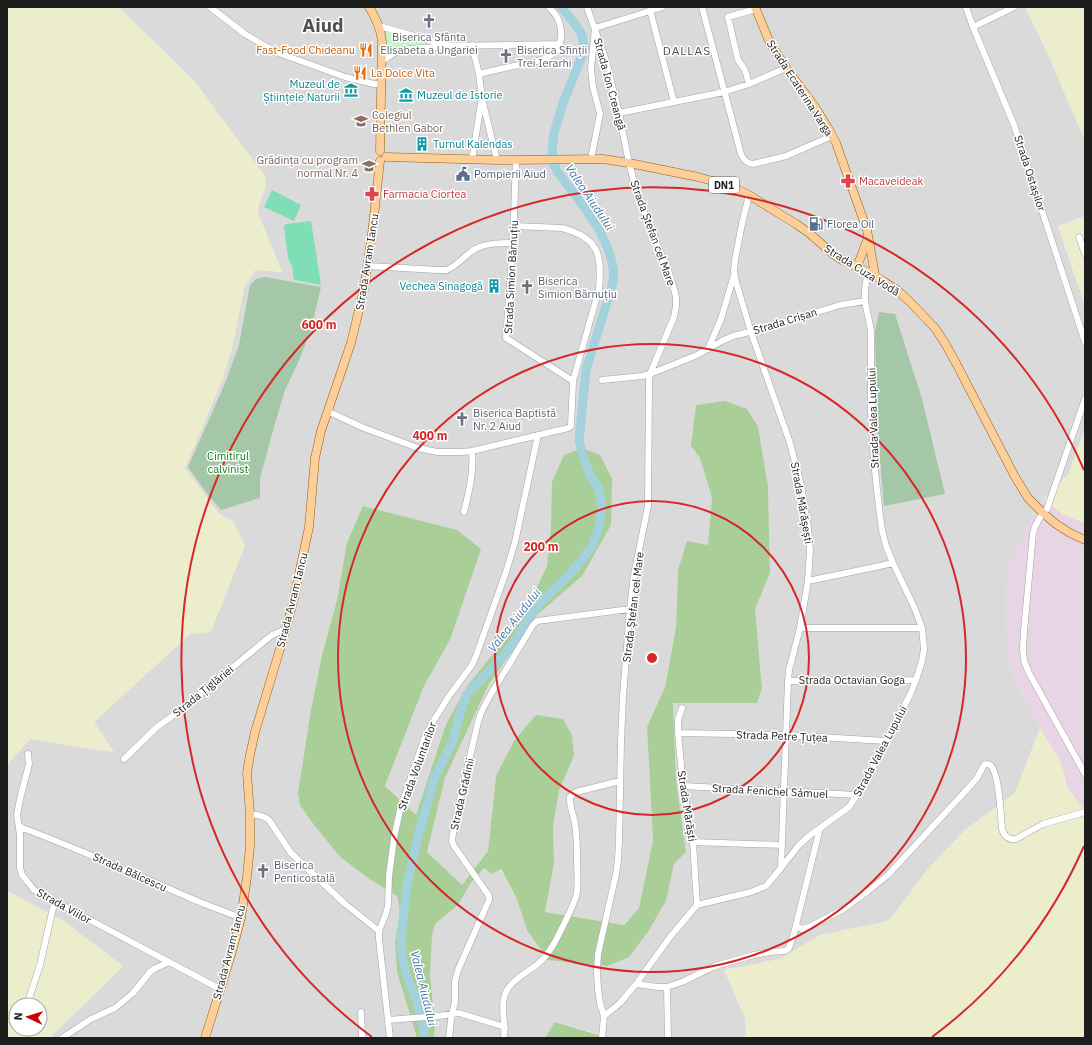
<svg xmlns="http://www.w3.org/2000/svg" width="1092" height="1045" font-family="'IBM Plex Sans',sans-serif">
<rect width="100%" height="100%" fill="#eeeae3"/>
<!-- residential -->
<path fill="#dbdada" d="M119 7H1025L1047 52 1085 141V216L1058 226 1085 306V429L1068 475 1044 499 1006 569 1007 652 1015 682 1040 728 1015 793 965 830 928 869 889 921 820 935 780 959 724 970 745 1018 746 1038H605V1036L556 1022 545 1038H434L435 1023 430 975 432 936 435 924 458 905 470 884 484 868 500 869 516 897 527 930 629 957 648 932 666 901 674 864 686 852 676 779 673 703 762 688 755 609 770 573 768 487 691 446 700 458 712 498 708 546 678 570 676 627 665 687 647 727 653 840 639 908 623 925 545 912 554 863 553 827 559 790 574 756 496 776 488 851 462 885 427 852 445 778 489 684 538 614 582 576 551 529 547 566 528 606 446 724 416 815 385 787 424 686 450 640 404 517 363 506 322 655 311 710 300 805 311 821 339 856 369 879 397 896 400 910 395 943 397 972 417 1038H50L123 966 62 920 7 891V765L30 739 113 752 94 722 190 634 233 521 219 514 185 468 223 378 233 344 244 288 255 270 282 272 257 211 266 185 196 83Z"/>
<!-- industrial -->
<path fill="#e7d4e4" d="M1044 499 1062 514 1085 523V812L1067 786 1061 762 1040 728 1015 682 1007 652 1006 569 1031 520Z"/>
<!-- farmland -->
<path fill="#ecedcd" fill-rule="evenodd" d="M7 7H119L196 83 265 176 266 185 257 211 282 272 255 270 244 288 233 344 223 378 185 468 219 514 233 521 245 546 211 632 190 634 94 722 114 752 30 739 7 765Z
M1025 7H1085V141L1047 52Z
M1085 216V306L1058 226Z
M1085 429V523L1062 514 1044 499 1068 475Z
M1040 728 1061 762 1067 786 1085 812V1038H746L745 1018 724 970 780 959 820 935 889 921 928 869 965 830 1015 793Z
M7 891 62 920 123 966 50 1038H7ZM16 1005H40V1029H16Z"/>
<!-- forest -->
<path fill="#a9ce97" d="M725 401 747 409 758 427 768 487 770 573 755 609 762 688 757 703H673L676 779 686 852 674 864 666 901 648 932 629 957 608 966 548 960 527 930 516 897 501 869 492 874 484 868 470 884 458 905 435 924 432 936 430 975 435 1023 434 1038H417L397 972 395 943 400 910 397 896 369 879 339 856 311 821 300 805 298 793 311 710 322 655 337 600 347 543 363 506 457 530 481 549 450 640 424 686 385 786 416 815 446 724 468 685 507 637 528 606 547 566 551 529 552 482 564 455 582 448 600 455 612 479 611 525 582 576 538 614 489 684 445 778 427 852 462 885 488 851 496 776 514 741 536 715 563 719 572 735 574 756 559 790 553 827 554 863 545 912 624 925 639 908 653 840 647 727 665 687 676 627 678 570 687 541 708 545 712 498 700 458 691 446 696 405Z
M555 1022 605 1037V1038H545Z"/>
<!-- cemetery -->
<path fill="#a4c7a8" d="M265 277 321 287 311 330 298 363 285 390 274 427 260 478V498L221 510 208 495 188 467 226 381 239 345 250 285 256 279Z
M879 312 895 314 922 399 945 494 884 506 877 425 875 332Z"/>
<!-- park -->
<path fill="#bff9c2" d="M388 31 433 42 432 46H399L389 51 387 50 386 34Z"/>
<!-- pitch -->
<path fill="#80deb7" d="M272 190 301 205 294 221 264 207Z
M311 221 321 285 294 280 292 266 288 258 284 226 286 224Z"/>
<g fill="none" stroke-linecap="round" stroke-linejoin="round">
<!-- river -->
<path stroke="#a3d1dc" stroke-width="9" d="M424 1038V1030L416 999 406 974 402 954 401 939 407 884 419 833 434 779 453 741 460 713 467 694 491 669 508 650 540 603 568 576 581 561 593 544 599 527 602 506 599 490 591 476 583 457 579 440 586 370 613 283C613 278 614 273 613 268 608 233 578 200 557 171L554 165 552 151 554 133 563 103 582 56 584 47 582 35 576 25 561 7"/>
<defs>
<path id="minor" d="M210 7 245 34 267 47 284 55 345 77 374 84H382
M587 7 606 61 619 113 629 163 636 189 648 223 669 273 674 289 676 297V306L674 317 650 374 649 381 648 506 634 575 630 609 623 696 621 741 619 841 618 860 616 874 598 954 597 972 598 989 600 1003 604 1016 602 1038
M702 7 741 154C744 160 746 163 753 164L786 156 832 136
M966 7 973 27 1014 125 1085 342
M650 10 674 102
M379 26 447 45
M973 27 1014 7
M472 45 479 74 482 99 497 160
M382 61 396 52 409 49 450 46 560 44
M479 74C494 70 509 67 524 64 532 62 541 61 548 57 562 50 564 32 558 19 556 14 552 11 549 7
M749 84 745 70 738 60 728 17 756 9
M619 113 724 92 749 84 786 68
M591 159 600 114 593 87 591 69 595 28 663 7
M472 160 481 103
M516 160 513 243 506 338 573 381
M749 195 742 224 735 260 734 271 736 282 751 332 790 443 801 485 808 528 810 550 808 581 800 628 789 670 788 681 781 868
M1079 237 1085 254
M368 266 437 270C440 270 443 270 446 270 457 267 466 253 477 248 488 243 501 243 513 243
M708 349 721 319 734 275
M602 380 642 376 650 374 697 355 722 341 733 336 766 328 840 305 865 301
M1085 399 1047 509C1040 517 1036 522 1033 533L1024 631 1023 648 1024 661 1029 673 1085 774
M327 411 364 428 418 448 437 452H461L472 451 568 428 571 426 573 381 599 289C602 254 599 238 562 228L514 226
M464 512C469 492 474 471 472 451
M808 581 875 567 893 563
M800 628H922
M788 681 916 680
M682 708 678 720V733L683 786 693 842 697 905
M678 733 786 735 886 741
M28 754 29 764 20 799 17 815 20 835V868L22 875 27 881 34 890 43 895 220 989
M124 759 157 727 178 712 272 635 286 629
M683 786 857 795
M250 814C257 815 263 815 269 820L291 853 344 903 379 931
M20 827C74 847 127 871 181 894 200 903 221 910 241 918
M693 842 782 845
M796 926 802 929 809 927 842 910 868 891 888 875 971 785 977 778 984 765C987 764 987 763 990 765 999 771 1001 817 1002 829 1004 836 1008 840 1016 839L1043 824 1085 812
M636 984 658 987H667L682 982 715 966 754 955 770 952 785 951 789 948 794 933 820 828
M667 987 668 1038
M27 1005 40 965 53 908 55 902
M361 1012 362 1038
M604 1016 620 1003 636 984 670 937 697 905 751 892 766 886 781 868 799 845 809 836 849 807 857 795 868 776 910 695 916 680 922 661 924 649 922 628 915 609 893 563 886 546 882 530 880 516 874 462 871 412V332C870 321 866 311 865 300 864 291 866 281 868 272
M388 1020 438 1016 459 1013 505 1027
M62 1038 91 1019 115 1008 133 993 150 972 154 969 169 962
M390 1038 379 939V931L385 916 388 906 389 876 394 838 400 810 424 739 434 720 449 696 472 665 476 656 506 572 515 542 538 435
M449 1038 451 1020 455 1001V981L458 970 489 900V896L487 893 454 846 452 841 454 825 478 722 481 713 488 699 533 625 537 621 630 609
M504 1038C506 1023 499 1004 507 990 513 979 530 971 539 963 551 952 558 936 565 922 569 914 573 905 576 897 579 885 577 873 577 860 577 848 577 836 575 824 574 815 569 807 570 797L576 792 620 781"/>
<path id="major" d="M369 7C376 18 381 28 382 42L380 151
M755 7 770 43 786 68 815 107 828 128 836 143 867 230 875 275
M386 157 497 160 603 159 629 163 698 177 727 185 749 195 796 224 809 233 833 254 842 260 868 272 883 281 897 290 910 302 935 328 946 345 957 365 1014 475 1028 498 1043 513 1056 524 1070 533 1085 540
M857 267 868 238
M205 1038 231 955 241 918 247 877 250 846V814L247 773 250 755 255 732 286 629 294 598 309 527 315 458 321 431 351 343 364 289 372 234 380 161"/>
</defs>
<!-- minor casing -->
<use href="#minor" stroke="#a4a4a4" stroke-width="7"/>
<!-- major casing -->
<use href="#major" stroke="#966000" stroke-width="9"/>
<!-- minor -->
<use href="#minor" stroke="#fff" stroke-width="6"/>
<!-- major -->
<use href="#major" stroke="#fccf9a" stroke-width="8"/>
</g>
<!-- distance rings -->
<g fill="none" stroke="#d62828" stroke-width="2">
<circle cx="652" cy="658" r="157"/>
<circle cx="652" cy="658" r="314"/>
<path d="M1084 846A471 471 0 0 1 932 1037M372 1037A471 471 0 1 1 1084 470"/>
</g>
<!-- icons -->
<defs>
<symbol id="church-bare" viewBox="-9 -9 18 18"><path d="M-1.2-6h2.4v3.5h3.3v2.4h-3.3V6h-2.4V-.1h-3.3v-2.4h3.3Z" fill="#6b7280" stroke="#fff" stroke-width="2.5" paint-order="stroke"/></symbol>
<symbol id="restaurant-bare" viewBox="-9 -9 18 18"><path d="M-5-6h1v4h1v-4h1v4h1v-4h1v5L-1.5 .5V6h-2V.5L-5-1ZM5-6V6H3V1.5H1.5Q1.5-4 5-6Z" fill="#e8710a" stroke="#fff" stroke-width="2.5" paint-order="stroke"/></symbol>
<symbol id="museum-bare" viewBox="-9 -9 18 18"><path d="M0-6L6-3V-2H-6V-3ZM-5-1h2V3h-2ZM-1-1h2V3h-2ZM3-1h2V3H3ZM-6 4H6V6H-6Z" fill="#0f9aa8" stroke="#fff" stroke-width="2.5" paint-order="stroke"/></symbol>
<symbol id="university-bare" viewBox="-9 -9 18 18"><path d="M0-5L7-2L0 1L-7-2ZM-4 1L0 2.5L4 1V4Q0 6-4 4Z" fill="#8d6e63" stroke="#fff" stroke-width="2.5" paint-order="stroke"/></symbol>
<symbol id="building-bare" viewBox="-9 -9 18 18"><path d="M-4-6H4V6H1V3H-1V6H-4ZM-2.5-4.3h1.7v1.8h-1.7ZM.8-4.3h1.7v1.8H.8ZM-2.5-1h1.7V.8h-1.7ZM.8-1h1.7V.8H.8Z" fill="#0f9aa8" stroke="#fff" stroke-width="2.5" paint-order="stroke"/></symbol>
<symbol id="school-bare" viewBox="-9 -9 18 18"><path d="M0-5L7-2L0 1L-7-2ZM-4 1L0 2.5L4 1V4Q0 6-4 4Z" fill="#8d6e63" stroke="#fff" stroke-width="2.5" paint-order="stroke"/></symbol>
<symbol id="civic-bare" viewBox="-9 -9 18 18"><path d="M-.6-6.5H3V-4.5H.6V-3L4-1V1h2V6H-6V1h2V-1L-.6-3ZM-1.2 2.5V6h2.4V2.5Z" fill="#5c6f8a" stroke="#fff" stroke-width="2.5" paint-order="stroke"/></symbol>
<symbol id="pharmacy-bare" viewBox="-9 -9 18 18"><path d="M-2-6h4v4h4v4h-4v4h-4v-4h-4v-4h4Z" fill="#e0444e" stroke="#fff" stroke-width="2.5" paint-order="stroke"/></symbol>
<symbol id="fuel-bare" viewBox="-9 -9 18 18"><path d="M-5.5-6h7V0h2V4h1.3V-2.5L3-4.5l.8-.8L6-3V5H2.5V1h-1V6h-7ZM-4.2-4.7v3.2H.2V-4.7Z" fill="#5c6f8a" stroke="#fff" stroke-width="2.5" paint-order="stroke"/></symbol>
</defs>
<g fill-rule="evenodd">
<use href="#church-bare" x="419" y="11" width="20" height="20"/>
<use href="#restaurant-bare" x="356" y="40" width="20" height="20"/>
<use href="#church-bare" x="496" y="46" width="20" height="20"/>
<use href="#restaurant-bare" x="350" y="63" width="20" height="20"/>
<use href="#museum-bare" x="341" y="80" width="20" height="20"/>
<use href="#museum-bare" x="396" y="85" width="20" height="20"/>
<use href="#university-bare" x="351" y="111" width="20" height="20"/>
<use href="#building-bare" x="412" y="134" width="20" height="20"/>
<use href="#school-bare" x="359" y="156" width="20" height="20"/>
<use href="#civic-bare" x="453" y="164" width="20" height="20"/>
<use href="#pharmacy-bare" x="838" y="171" width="20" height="20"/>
<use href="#pharmacy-bare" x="362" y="184" width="20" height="20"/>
<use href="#fuel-bare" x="806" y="214" width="20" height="20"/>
<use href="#building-bare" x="484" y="276" width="20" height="20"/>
<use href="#church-bare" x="517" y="277" width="20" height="20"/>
<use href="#church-bare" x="452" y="409" width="20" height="20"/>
<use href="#church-bare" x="253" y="861" width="20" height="20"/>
</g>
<g text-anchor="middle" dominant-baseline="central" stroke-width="3" stroke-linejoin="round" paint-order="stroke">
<!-- shield labels -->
<rect fill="#fff" stroke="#616161" stroke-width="1" x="709" y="177" width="30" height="16" rx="3"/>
<g font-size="10" font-weight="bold" fill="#1d1d1d">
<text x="724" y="185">DN1</text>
</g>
<!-- worship labels -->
<g font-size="11" fill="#5b616d" stroke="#fff" text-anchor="start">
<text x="429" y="37" text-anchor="middle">Biserica Sfânta<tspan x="429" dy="13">Elisabeta a Ungariei</tspan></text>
<text x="517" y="50">Biserica Sfinții<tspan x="517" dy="13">Trei Ierarhi</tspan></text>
<text x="538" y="281">Biserica<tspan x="538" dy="13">Simion Bărnuțiu</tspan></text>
<text x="473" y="413">Biserica Baptistă<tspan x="473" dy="13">Nr. 2 Aiud</tspan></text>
<text x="274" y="865">Biserica<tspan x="274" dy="13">Penticostală</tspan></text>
</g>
<!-- food labels -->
<g font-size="11" fill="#c56008" stroke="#fff" text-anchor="end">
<text x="355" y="50">Fast-Food Chideanu</text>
<text x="371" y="73" text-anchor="start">La Dolce Vita</text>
</g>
<!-- culture labels -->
<g font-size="11" fill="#0d838f" stroke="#fff" text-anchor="end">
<text x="340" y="84">Muzeul de<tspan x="340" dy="13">Științele Naturii</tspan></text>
<text x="417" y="95" text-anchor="start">Muzeul de Istorie</text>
<text x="433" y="144" text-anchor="start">Turnul Kalendas</text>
<text x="483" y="286">Vechea Sinagogă</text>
</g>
<!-- street labels -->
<g font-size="11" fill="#1d1d1d" stroke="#fff">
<text transform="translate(610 84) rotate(75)">Strada Ion Creangă</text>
<text transform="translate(800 88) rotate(57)">Strada Ecaterina Varga</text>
<text transform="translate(1030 173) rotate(72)">Strada Ostașilor</text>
<text transform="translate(653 233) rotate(70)">Strada Ștefan cel Mare</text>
<text transform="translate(367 262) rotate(-81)">Strada Avram Iancu</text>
<text transform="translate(862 270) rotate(32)">Strada Cuza Vodă</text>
<text transform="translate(511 277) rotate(-87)">Strada Simion Bărnuțiu</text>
<text transform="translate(785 321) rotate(-17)">Strada Crișan</text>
<text transform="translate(873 418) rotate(-92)">Strada Valea Lupului</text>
<text transform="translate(802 503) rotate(80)">Strada Mărășești</text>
<text transform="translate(292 600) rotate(-76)">Strada Avram Iancu</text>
<text transform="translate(633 607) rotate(-83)">Strada Ștefan cel Mare</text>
<text x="852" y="680">Strada Octavian Goga</text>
<text transform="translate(203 691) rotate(-39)">Strada Țiglăriei</text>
<text transform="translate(782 736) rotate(2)">Strada Petre Țuțea</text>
<text transform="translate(880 751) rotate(-62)">Strada Valea Lupului</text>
<text transform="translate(417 766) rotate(-70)">Strada Voluntarilor</text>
<text transform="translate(770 791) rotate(3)">Strada Fenichel Sámuel</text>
<text transform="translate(462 794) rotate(-77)">Strada Grădinii</text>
<text transform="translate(687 806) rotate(81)">Strada Mărăști</text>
<text transform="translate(130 872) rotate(24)">Strada Bălcescu</text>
<text transform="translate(64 906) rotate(29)">Strada Viilor</text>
<text transform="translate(229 952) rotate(-75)">Strada Avram Iancu</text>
</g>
<!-- education labels -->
<g font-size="11" fill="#785e54" stroke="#fff" text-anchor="start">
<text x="372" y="115">Colegiul<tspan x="372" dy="13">Bethlen Gabor</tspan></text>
<text x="358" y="160" text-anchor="end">Grădința cu program<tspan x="358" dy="13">normal Nr. 4</tspan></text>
</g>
<!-- service labels -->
<g font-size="11" fill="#4e5e75" stroke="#fff" text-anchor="start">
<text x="474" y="174">Pompierii Aiud</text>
<text x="827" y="224">Florea Oil</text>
</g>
<!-- health labels -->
<g font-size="11" fill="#be3a42" stroke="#fff" text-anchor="start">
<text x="859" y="181">Macaveideak</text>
<text x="383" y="194">Farmacia Ciortea</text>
</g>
<!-- park labels -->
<g font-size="11" fill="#0b7b11" stroke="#fff">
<text x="228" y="456">Cimitirul<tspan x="228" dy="13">calvinist</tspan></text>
</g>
<!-- neighbourhood labels -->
<g font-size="12" letter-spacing="1" fill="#505050" stroke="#fff">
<text x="687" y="50">DALLAS</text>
</g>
<!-- water labels -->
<g font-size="12" font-style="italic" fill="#4679a5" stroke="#fff">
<text transform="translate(590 197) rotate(56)">Valea Aiudului</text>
<text transform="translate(514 620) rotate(-52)">Valea Aiudului</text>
<text transform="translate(424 988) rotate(76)">Valea Aiudului</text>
</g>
<!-- town labels -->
<g font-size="19" font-weight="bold" fill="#505050" stroke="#fff">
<text x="323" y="25">Aiud</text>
</g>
</g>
<circle cx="652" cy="658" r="6" fill="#d62828" stroke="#fff" stroke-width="2"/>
<g font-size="12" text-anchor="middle" font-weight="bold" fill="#d62828" stroke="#fff" stroke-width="3" stroke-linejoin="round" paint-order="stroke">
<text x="319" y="329">600 m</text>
<text x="430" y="440">400 m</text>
<text x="541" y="551">200 m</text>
</g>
<!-- border -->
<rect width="1092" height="1045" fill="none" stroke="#1d1d1d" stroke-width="16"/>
<!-- north arrow -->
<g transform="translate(28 1017) rotate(274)"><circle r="19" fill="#ffffff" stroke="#a5a5a5"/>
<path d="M0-3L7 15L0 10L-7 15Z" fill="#ca0006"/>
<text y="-6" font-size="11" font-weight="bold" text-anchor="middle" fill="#1d1d1d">N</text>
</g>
</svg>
